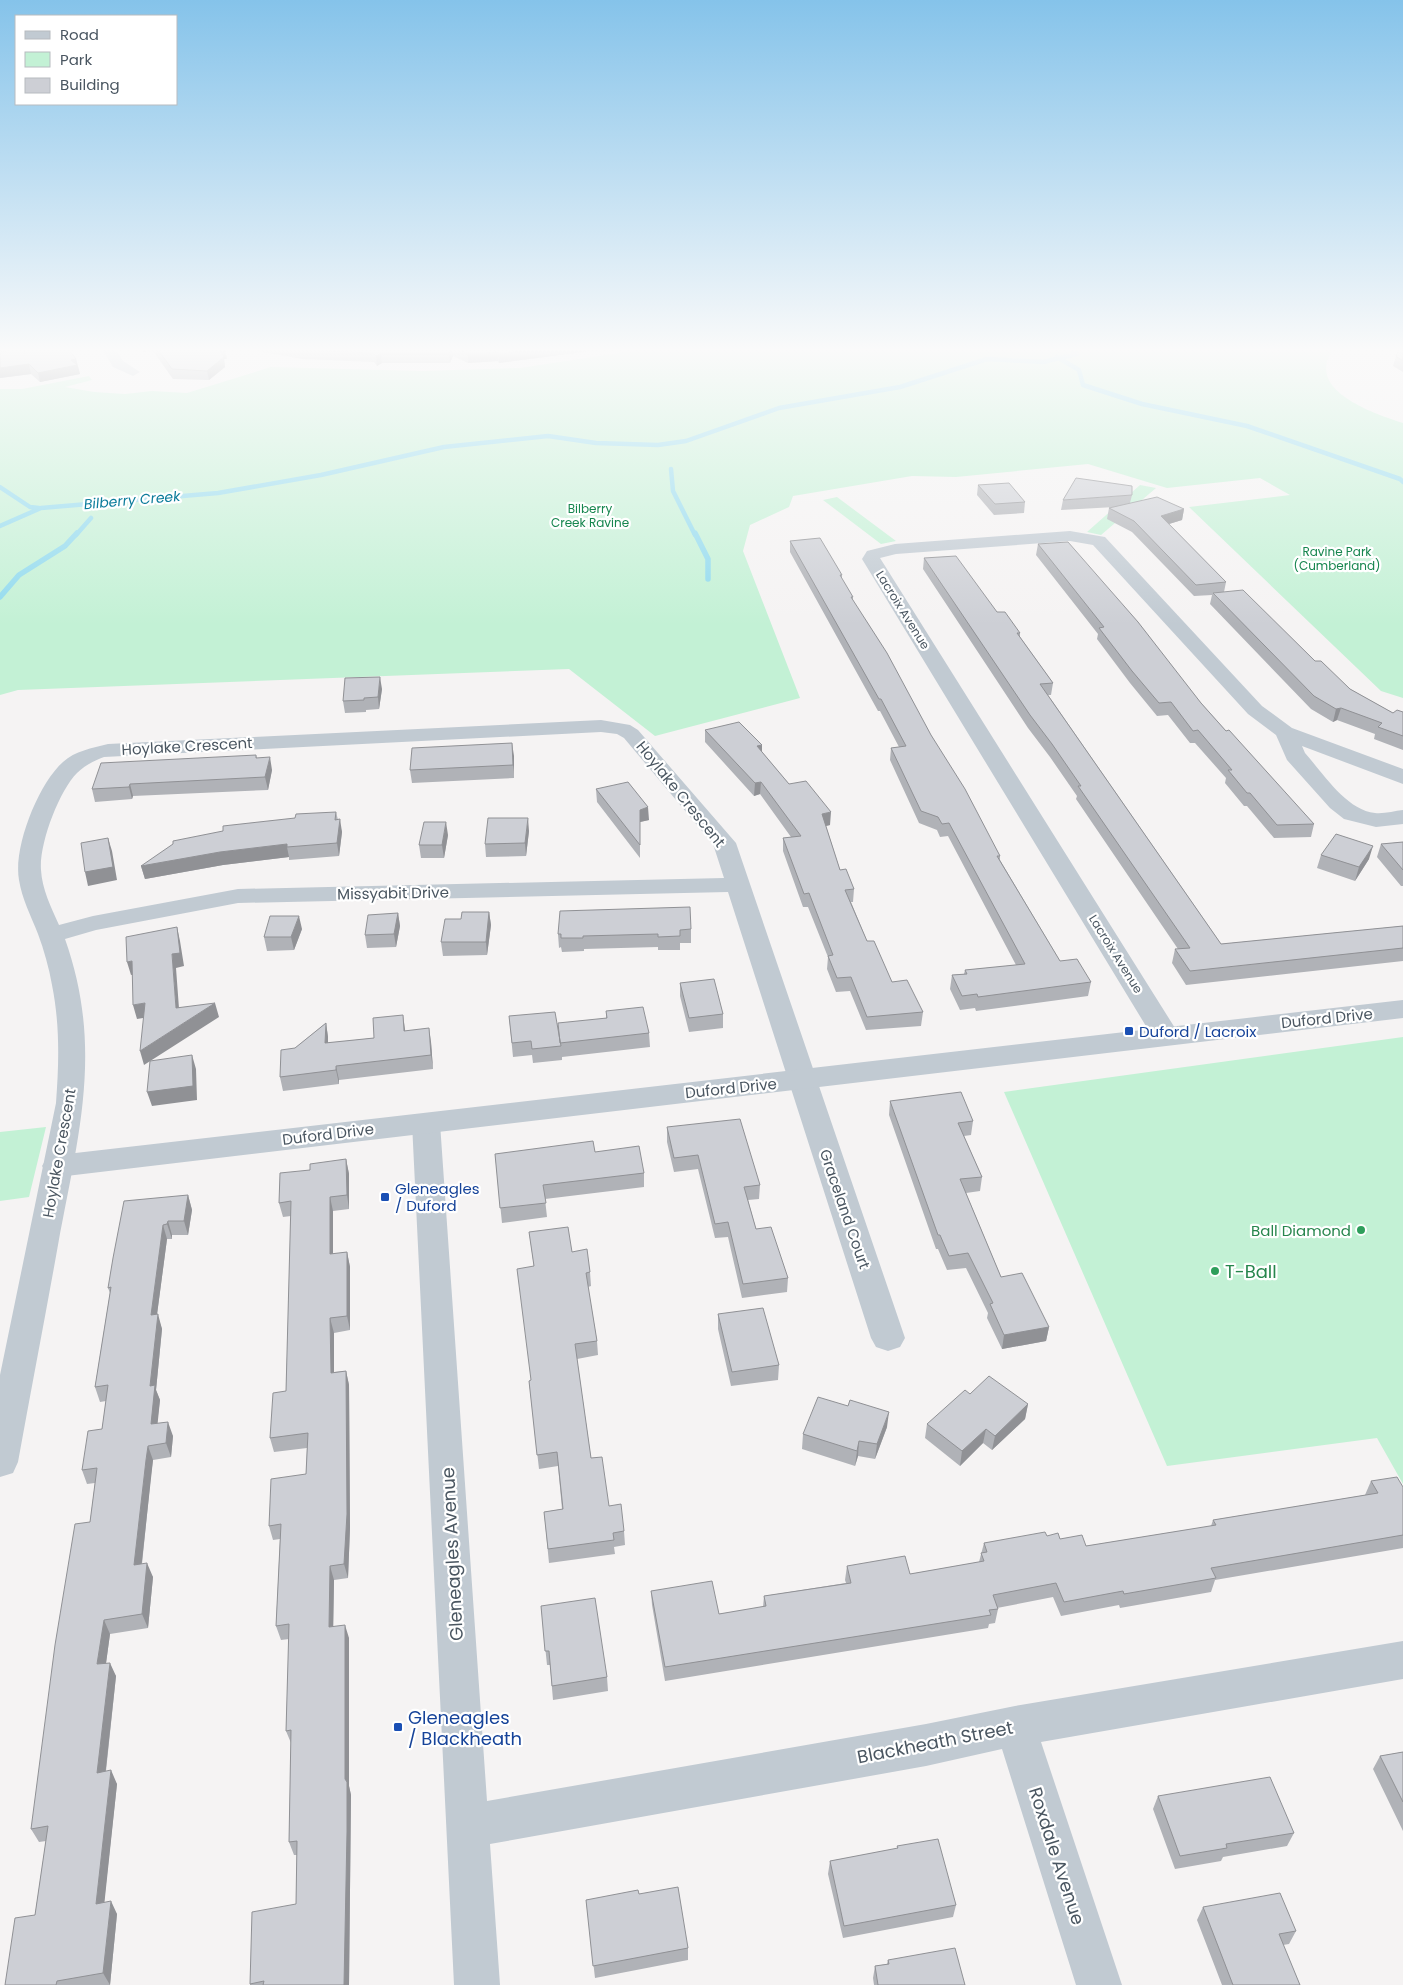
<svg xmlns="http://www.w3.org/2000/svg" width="1403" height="1985" font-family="Poppins,sans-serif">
<rect width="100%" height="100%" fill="#f5f3f3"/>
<!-- green -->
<path fill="#c3f1d5" d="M658 347H1335C1301 389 1373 413 1403 423V698L1381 691 1189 507 1290 495 1260 478 1167 488 1088 464 956 477 912 476 793 496 789 507 750 525 743 551 800 698 655 736 569 669 18 690 0 695V389H22L89 376 92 380 65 387 94 392 125 394 152 391 187 393 271 367 422 371 520 368Z
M1140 485 1156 488 1101 535 1087 532Z
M837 497 896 541 881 544 823 500Z
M1403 1037V1484L1377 1438 1167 1466 1004 1092Z
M46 1127 29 1197 0 1201V1132Z"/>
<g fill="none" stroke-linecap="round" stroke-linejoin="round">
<!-- stream-far1 -->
<path stroke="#90daee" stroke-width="4.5" d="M1057 357 1079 370 1083 385 1142 404 1247 426 1400 479 1403 482
M671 469 673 491 695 535
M0 487 30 507 39 508
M0 526 41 508 218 493 321 475 444 447 548 436 596 443 658 445 686 441 779 408 900 387 987 359 1043 362 1077 354 1067 347
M76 535 91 518"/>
<!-- stream -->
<path stroke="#90daee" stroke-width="5.5" d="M695 533 708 559V579
M0 597 19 575 65 546 77 533"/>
<!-- minor -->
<path fill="#c1cad2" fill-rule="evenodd" d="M101 347H114L123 361 140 372 133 376 113 367Z
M1070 531 1105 537 1262 706 1292 728 1403 769V784L1302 746 1305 753C1323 773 1346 810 1375 813 1384 814 1394 811 1403 810V824L1376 827 1344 819 1330 808 1287 760 1276 735 1248 714 1093 545 1070 541 896 554 880 558 1180 1036 1176 1042 1166 1045 1156 1042 1152 1036 862 559 867 551 895 544Z
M601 720 630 725 638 730 736 843 905 1338 900 1347 888 1351 876 1347 871 1338 728 892 238 903 96 930 65 939C104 1049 78 1136 58 1245 45 1318 31 1390 18 1462L13 1473 0 1477V1375L56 1103C59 1063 60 1025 52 985 49 968 44 950 38 934 31 916 22 899 19 880 13 848 38 784 63 762 75 751 92 748 108 744ZM601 732 617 734 624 738 713 844 724 878 238 889 93 916 59 925C51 907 42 889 41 870 39 844 59 791 77 773 85 765 94 761 104 757Z
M426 1113 436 1116 440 1123 487 1801 926 1724 1015 1706 1403 1641V1679L1041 1742 1122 1985H1076L1002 1749 926 1766 490 1844 500 1985H454L412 1123 416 1116Z"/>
<!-- tertiary -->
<path fill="#c1cad2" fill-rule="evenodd" d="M1403 1000V1018L58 1177 47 1174 42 1166 47 1158 58 1155Z"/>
</g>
<!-- wall -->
<path fill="#b0b2b7" d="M139 347H224L225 350 227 359H224L225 367 209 380 173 379 153 351 143 352Z
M237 347H621L499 363 498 361 468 363 453 356 450 363H382L377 366 374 362 302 359Z
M1403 347V372L1393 366 1396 356Z
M0 352 76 359 80 374 40 382 31 374 0 378Z
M978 485 1025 502 1024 513 994 515 977 495Z
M1132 495 1130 503 1184 509 1182 520 1169 524 1226 582 1224 592 1315 661 1350 689 1393 713 1403 712V750L1374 739 1375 734 1337 720 1333 722 1311 709 1210 604 1212 595 1194 596 1132 532 1107 519 1109 508 1115 507 1061 510 1063 500Z
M790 541 842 575V579L853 597V600L1000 856V860L1060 961 1091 982 1088 996 976 1011 975 1008 960 1010 950 989 952 975 964 974 965 970 1016 965 948 836 940 837 937 830 919 823 890 760 891 748 899 747 880 711H878L790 552Z
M1038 544 1201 703 1226 731 1314 824 1311 837 1274 838 1247 806H1244L1225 783 1226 778 1195 743H1190L1168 715 1157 716 1130 683 1097 639 1098 634 1036 555Z
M924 558 997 612 1020 633V637L1053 683 1051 695H1048L1221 944 1403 926V961L1186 985 1172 963 1175 949H1178L1076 799 1077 796 1050 757 1028 728 923 569Z
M382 689 379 709 366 710V712L345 713 343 701Z
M705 730 762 745V752L789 784 830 825 826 826 840 870 854 889 853 902H851L867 941 892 982 923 1012 921 1026 866 1030 850 991 836 992 827 969 828 957 808 907H803L783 851V838L791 837 760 794 754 796 705 742Z
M512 743 514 778 412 783 410 770Z
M256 755 257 758 272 770 268 790 133 796 132 799 95 802 92 789Z
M596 789 649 820 640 822V858L597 802Z
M336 812 338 820 342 832 339 856 289 860V857L223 865 145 879 141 866 295 818Z
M529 831 526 856 486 857 485 844Z
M448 835 444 858H421L419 845Z
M1403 842V886H1401L1377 857 1381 844Z
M1321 855 1369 859 1355 881 1317 868Z
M489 912 491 925 487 955 443 956 441 942 461 919Z
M398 913 400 926 396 947 367 948 365 935Z
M302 929 294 950 267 951 264 937Z
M691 929V943H680V950H658V947L584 949V951L562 952 561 947 559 948 558 934Z
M680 983 723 1014V1028L689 1032 680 996Z
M606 1011 649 1033 650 1047 562 1057V1060L533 1063 532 1055 513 1057 509 1016 559 1035 606 1018Z
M326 1023 328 1037V1043L374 1038 405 1031 431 1042 433 1069 339 1080V1084L283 1091 280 1077 295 1048Z
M890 1101 973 1121 971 1135 964 1136 982 1177 980 1191 966 1193 1001 1277 1049 1327 1046 1341 1002 1349 987 1318 988 1313 966 1268 947 1270 938 1249H936L889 1115Z
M667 1127 760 1185 759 1199 748 1200 756 1229 788 1278 787 1292 742 1298 728 1237 715 1238 698 1169 674 1172 667 1142Z
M595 1152 644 1173V1187L545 1199 547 1217 502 1223 495 1154Z
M346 1159 349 1174V1209L333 1211V1254L347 1252 350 1267V1330L334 1333V1372L346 1371 349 1385 350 1528 348 1578 334 1580 333 1627 349 1638V1786L351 1795 349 1985H250V1984L296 1904 297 1855H294L289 1842 291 1743 286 1731 289 1639 281 1640 276 1626 280 1539 273 1540 269 1526 306 1474 307 1448 274 1452 270 1438 286 1391 291 1216 283 1217 279 1203 310 1170Z
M188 1195 192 1210 188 1235H172V1239H167L157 1314 162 1329 156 1390 160 1400 157 1423 173 1436 171 1457 153 1460 151 1475 142 1564 153 1577 148 1628 110 1634 106 1663 116 1676 106 1771 117 1784 104 1902 117 1914 110 1985H5L35 1915 46 1841 39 1842 31 1829 90 1522 95 1483 87 1484 82 1470 102 1429 106 1401 100 1402 95 1387 110 1293 108 1288Z
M529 1232 572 1252 590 1272 591 1286 588 1287 597 1341 598 1355 577 1359 591 1458 609 1506 624 1531 625 1545 614 1547 615 1554 549 1563 544 1512 562 1509 558 1466 539 1469 529 1381 531 1380 534 1267Z
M718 1314 779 1365 778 1380 731 1386 718 1329Z
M970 1394 1028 1404 1025 1419 992 1450 983 1443 960 1466 925 1438 927 1424Z
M887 1427 875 1459 858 1456 855 1466 802 1449 803 1434Z
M1371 1481 1403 1487V1548L1215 1580 1211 1592 1120 1608 1119 1605 1061 1616 1053 1597 997 1608 998 1609 995 1623 989 1624 988 1628 665 1681 652 1605 651 1591 719 1614 763 1607 764 1596 846 1583 845 1580 847 1566 910 1574 979 1562 984 1543 1047 1536 1060 1539 1086 1546 1211 1526 1213 1520 1365 1495Z
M541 1606 607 1677 608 1691 553 1700 550 1665H547Z
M1403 1752V1831L1373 1769 1380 1756Z
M1158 1796 1294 1833 1287 1846 1223 1857 1221 1861 1175 1869 1153 1809Z
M897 1846 956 1905 953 1917 843 1938 828 1874 830 1861 897 1849Z
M639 1894 688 1948V1960L595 1978 586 1900Z
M1203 1907 1296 1931 1289 1944 1283 1945 1300 1985H1222L1197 1920Z
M888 1960 965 1985H874L873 1978 875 1966 887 1964Z"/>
<!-- shaded-wall -->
<path fill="#909195" d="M0 347H16L0 351Z
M142 347H153V351L143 352Z
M452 347 453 356 450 363 449 354Z
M548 347H621L499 363 498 354Z
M219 350H225L227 359H224L225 367 209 380 207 371Z
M497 352 498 361 468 363V354Z
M381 354 382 363 377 366 376 356Z
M76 359 80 374 40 382 38 373 71 360Z
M29 364 31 374 0 378V368Z
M1184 509 1182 520 1159 527 1161 516Z
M380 677 382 689 379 709 378 697Z
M1341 708 1337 720 1333 722 1336 709Z
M512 743 514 756V778L513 765Z
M762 745V757L757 746Z
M270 757 272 770 268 790 265 777Z
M761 782 760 794 754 796 755 783Z
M130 784 133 796 132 799 129 787Z
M648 807 649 820 640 822V858V810Z
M831 812 830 825 821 827 822 814Z
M528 818 529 831 526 856 525 843Z
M340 819 342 832 339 856 337 843Z
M446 822 448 835 444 858 442 845Z
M108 838 112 851 117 880 88 886 85 872Z
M287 844V847L289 857 223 865 145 879 141 866 220 852Z
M1373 846 1369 859 1355 881 1359 867Z
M489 912 491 925 487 955 486 942Z
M398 913 400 926 396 947 394 934Z
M299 916 302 929 294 950 291 937Z
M177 927 180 941 184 966 176 968 180 1022 176 1008 172 954Z
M132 961 136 974 131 975 127 962Z
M145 1003 149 1017 137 1019 133 1005Z
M215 1003 219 1017 144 1065 140 1051Z
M403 1015 405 1029 406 1045 404 1031Z
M326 1023 328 1037V1057L325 1043Z
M429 1028 431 1042 433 1069 431 1055Z
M192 1055 196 1069 197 1100 152 1106 147 1092Z
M336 1066 339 1080V1084L336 1070Z
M346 1159 349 1174V1209L347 1195Z
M188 1195 192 1210 188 1235 184 1221Z
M330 1197 333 1211V1269L330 1254Z
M168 1221 172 1235V1239L167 1224Z
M163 1225 167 1239 155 1330 151 1315Z
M347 1252 350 1267V1330L347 1316Z
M158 1314 162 1329 156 1390 160 1400 156 1439 151 1424 150 1386Z
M330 1318 334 1333V1387L331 1373Z
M1049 1327 1046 1341 1002 1349 1004 1335Z
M346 1371 349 1385 350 1528 348 1578 344 1564Z
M1028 1404 1025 1419 992 1450 995 1436Z
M889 1412 887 1427 875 1459 877 1444Z
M168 1422 173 1436 171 1457 166 1443Z
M986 1429 983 1443 960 1466 962 1451Z
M859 1441 858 1456 855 1466 857 1451Z
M148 1446 153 1460 140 1579 134 1565 146 1460Z
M147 1563 153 1577 148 1628 142 1614Z
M330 1566 334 1580 333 1641 329 1627Z
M104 1620 110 1634 104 1678 97 1664Z
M345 1625 349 1638V1786L351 1795 349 1985H344Z
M110 1663 116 1676 104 1786 97 1773Z
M111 1770 117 1784 103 1916 96 1904Z
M111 1901 117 1914 110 1985 103 1973Z"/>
<!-- building -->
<path fill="#cdcfd5" stroke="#909195" d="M31 347H67L76 359 71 360 77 365 38 373 29 364 0 368V352L24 348 25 354 29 348Z
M156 347H224L225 350H219L224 357 207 371 172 369Z
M287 347H452L449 354H381L376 356 373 353 300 350Z
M453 347H548L498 354 497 352 468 354Z
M1400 347H1403V361L1396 356Z
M1076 478 1132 486V495L1063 500Z
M1009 483 1025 502 995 504 978 485Z
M1157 497 1184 509 1161 516 1226 582 1196 585 1134 521 1109 508Z
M820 538 842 575H840L853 597H851L887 653 931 735 965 789 1000 856H997L1060 961 1077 959 1091 982 978 997 977 994 962 996 952 975 967 974 965 970 1025 964 949 823 942 824 938 817 921 811 891 748 906 746 881 699H879L790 541Z
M1068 542 1138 622 1201 703 1226 731 1229 730 1314 824 1277 825 1250 793H1247L1228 770H1232L1198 730 1193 731 1171 702 1159 703 1132 671 1099 628 1104 627 1038 544Z
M956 556 997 612H1005L1020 633H1017L1053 683 1040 684 1221 944 1403 926V948L1190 971 1175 949 1190 948 1078 786H1081L1052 744 1030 715 924 558Z
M1243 590 1315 661H1321L1350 689 1393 713 1397 710 1403 712V736L1378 727 1382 723 1341 708 1336 709 1314 696 1213 593Z
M380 677 378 697 364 698V700L343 701 345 678Z
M739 722 762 745 757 746 789 784 806 781 831 812 822 814 840 870 846 869 854 889 845 890 867 941H874L892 982 907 980 923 1012 867 1017 851 977 837 978 828 956 833 955 809 893 804 894 783 838 801 836 761 782 755 783 705 730Z
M512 743 513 765 410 770 412 748Z
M256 755V758L270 757 265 777 130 784 129 787 92 789 101 763Z
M628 782 648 807 640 810V845L596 789Z
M336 812 335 820 340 819 337 843 287 847V844L220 852 141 866 173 844V841L223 831V826L295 818 296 814Z
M488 818H528L525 843 485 844Z
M424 822H446L442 845H419Z
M1336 834 1373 846 1359 867 1321 855Z
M108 838 113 867 85 872 81 843Z
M1403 842V870L1381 844Z
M690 907 691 929 680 930V936L658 937V934L583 936V938H561V934H558L560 911Z
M462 912H489L486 942H441L445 919H461Z
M398 913 394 934 365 935 368 915Z
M270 916H299L291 937H264Z
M177 927 180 953 172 954 176 1008 215 1003 140 1051 145 1003 133 1005 132 961 127 962 126 937Z
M714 979 723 1014 689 1018 680 983Z
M643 1007 649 1033 560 1043 558 1023 607 1018 606 1011Z
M555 1012 561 1046 532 1049 531 1041 512 1043 509 1016Z
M403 1015 404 1031 429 1028 431 1055 336 1066V1070L280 1077 281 1050 295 1048 326 1023 325 1043 374 1038 373 1018Z
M192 1055 193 1086 147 1092 150 1061Z
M961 1092 973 1121 958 1123 982 1177 960 1179 1001 1277 1022 1273 1049 1327 1004 1335 990 1304 993 1303 968 1253 949 1256 940 1235H938L890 1101Z
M740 1119 760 1185 744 1187 756 1229 771 1227 788 1278 743 1284 728 1222 715 1224 698 1155 674 1158 667 1127Z
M593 1141 595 1152 639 1146 644 1173 543 1185 546 1203 500 1208 495 1154Z
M346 1159 347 1195 330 1197V1254L347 1252V1316L330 1318 331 1373 346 1371 347 1514 344 1564 330 1566 329 1627 345 1625V1779L347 1782V1832L344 1985H263L264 1981 250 1984 252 1912 296 1904 297 1841 289 1842 291 1730 286 1731 289 1624 276 1626 281 1524 269 1526 271 1479 306 1474 308 1433 270 1438 273 1393 286 1391 291 1201 279 1203 280 1173 310 1170V1164Z
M188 1195 184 1221H168L167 1224 163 1225 151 1315 158 1314 150 1386 155 1385 151 1424 168 1422 166 1443 148 1446 146 1460 134 1565 147 1563 142 1614 104 1620 97 1664 110 1663 97 1773 111 1770 96 1904 111 1901 103 1973 57 1981 56 1985H5L15 1918 35 1915 48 1826 31 1829 55 1645 75 1524 90 1522 97 1468 82 1470 88 1431 102 1429 108 1385 95 1387 111 1287 108 1288 113 1258 124 1201Z
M568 1227 572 1252 587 1249 590 1272 586 1273 597 1341 575 1344 591 1458 602 1457 609 1506 621 1504 624 1531 613 1533 614 1540 548 1549 544 1512 563 1509 557 1452 537 1455 529 1381 531 1380 517 1269 534 1266 529 1232Z
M763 1308 779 1365 732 1372 718 1314Z
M989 1376 1028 1404 995 1436 986 1429 962 1451 927 1424 965 1390 970 1394Z
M818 1397 848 1406 850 1400 889 1412 877 1444 859 1441 857 1451 803 1434Z
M1397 1477 1403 1487V1535L1211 1568 1216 1578 1124 1594 1123 1591 1064 1602 1056 1583 993 1595 998 1609 989 1610 991 1615 665 1667 651 1591 712 1581 719 1614 766 1606 764 1596 851 1583 847 1566 905 1556 910 1574 984 1561 981 1553 987 1552 984 1543 1045 1532 1047 1536 1058 1533 1060 1539 1082 1535 1086 1546 1216 1525 1213 1520 1378 1493 1371 1481Z
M595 1598 607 1677 552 1686 549 1651H545L541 1606Z
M1403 1752V1802L1380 1756Z
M1270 1777 1294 1833 1226 1844 1227 1848 1180 1856 1158 1796Z
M938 1839 956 1905 844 1926 830 1861 898 1848 897 1846Z
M678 1887 688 1948 593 1966 586 1900 638 1890 639 1894Z
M1280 1893 1296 1931 1279 1934 1300 1985H1233L1203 1907Z
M955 1948 965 1985H878L875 1966 889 1964 888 1960Z"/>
<!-- sky -->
<linearGradient id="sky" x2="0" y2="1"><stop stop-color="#85c3ea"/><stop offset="0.56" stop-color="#fafafa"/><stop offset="1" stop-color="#fafafa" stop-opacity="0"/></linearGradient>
<rect width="1403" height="625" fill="url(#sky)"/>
<!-- markers -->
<g fill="#1a4fb4" stroke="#fff" stroke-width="2">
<rect x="1124" y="1026" width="10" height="10" rx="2.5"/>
<rect x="380" y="1192" width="10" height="10" rx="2.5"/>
<rect x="393" y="1722" width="10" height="10" rx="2.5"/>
</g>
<g fill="#2e9e5b" stroke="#fff" stroke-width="2">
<circle cx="1361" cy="1230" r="5"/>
<circle cx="1215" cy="1271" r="5"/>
</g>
<g text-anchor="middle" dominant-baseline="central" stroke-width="4.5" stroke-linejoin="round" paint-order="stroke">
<!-- far-park labels -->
<g font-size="12" fill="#17864f" stroke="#fff">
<text x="590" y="508">Bilberry<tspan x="590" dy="14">Creek Ravine</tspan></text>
<text x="1337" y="551">Ravine Park<tspan x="1337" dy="14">(Cumberland)</tspan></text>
</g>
<!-- far-street labels -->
<g font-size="12" fill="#4a5661" stroke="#fff">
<text transform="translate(903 610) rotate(58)">Lacroix Avenue</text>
<text transform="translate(1116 954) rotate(58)">Lacroix Avenue</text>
</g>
<!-- far-water labels -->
<g font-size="14" font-style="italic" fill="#0c7c9b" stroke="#fff">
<text transform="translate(132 500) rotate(-5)">Bilberry Creek</text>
</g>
<!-- street labels -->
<g font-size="15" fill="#4a5661" stroke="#fff">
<text transform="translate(187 746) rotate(-3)">Hoylake Crescent</text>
<text transform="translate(681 794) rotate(51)">Hoylake Crescent</text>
<text transform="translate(393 893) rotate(-1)">Missyabit Drive</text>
<text transform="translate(1327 1018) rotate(-6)">Duford Drive</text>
<text transform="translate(731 1088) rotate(-6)">Duford Drive</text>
<text transform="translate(328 1134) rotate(-7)">Duford Drive</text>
<text transform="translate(59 1153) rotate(-80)">Hoylake Crescent</text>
<text transform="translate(845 1209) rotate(71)">Graceland Court</text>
</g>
<!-- transit labels -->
<g font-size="15" fill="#164399" stroke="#fff" text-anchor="start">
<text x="1139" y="1031">Duford / Lacroix</text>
<text x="395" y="1188">Gleneagles<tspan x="395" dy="17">/ Duford</tspan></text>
</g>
<!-- leisure labels -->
<g font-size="15" fill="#27864d" stroke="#fff" text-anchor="end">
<text x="1351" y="1230">Ball Diamond</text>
</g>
<!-- near-leisure labels -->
<g font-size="18" fill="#27864d" stroke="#fff" text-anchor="start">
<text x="1225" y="1271">T-Ball</text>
</g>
<!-- near-street labels -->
<g font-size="18" fill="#4a5661" stroke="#fff">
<text transform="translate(452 1554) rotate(-93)">Gleneagles Avenue</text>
<text transform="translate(935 1742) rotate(-11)">Blackheath Street</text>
<text transform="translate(1057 1856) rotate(72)">Roxdale Avenue</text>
</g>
<!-- near-transit labels -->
<g font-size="18" fill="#164399" stroke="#fff" text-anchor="start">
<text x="408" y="1717">Gleneagles<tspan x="408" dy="21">/ Blackheath</tspan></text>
</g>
</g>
<!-- legend -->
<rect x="15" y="15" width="162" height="90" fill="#ffffff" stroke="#b7bbc0"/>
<rect x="25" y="31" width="25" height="8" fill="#c1cad2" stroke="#b7bbc0"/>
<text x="60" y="40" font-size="15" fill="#4a5661">Road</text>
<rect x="25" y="52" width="25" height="15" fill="#c3f1d5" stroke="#b7bbc0"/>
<text x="60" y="65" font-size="15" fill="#4a5661">Park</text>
<rect x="25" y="78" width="25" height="15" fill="#cdcfd5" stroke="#b7bbc0"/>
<text x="60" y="90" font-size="15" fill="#4a5661">Building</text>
</svg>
